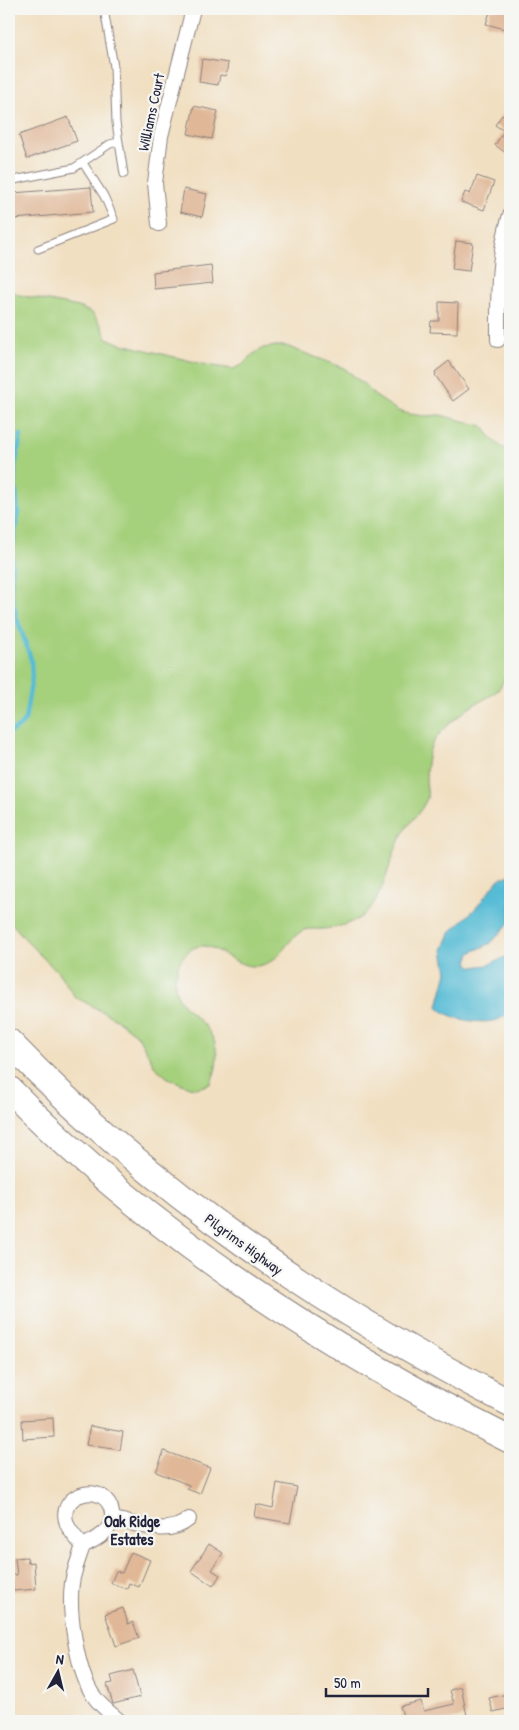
<svg xmlns="http://www.w3.org/2000/svg" width="519" height="1730" font-family="'Patrick Hand',sans-serif">
<rect width="100%" height="100%" fill="#f6f6f2"/>
<filter id="ink" filterUnits="userSpaceOnUse"><feTurbulence type="fractalNoise" baseFrequency=".02" numOctaves="2"/><feDisplacementMap in="SourceGraphic" scale="10" xChannelSelector="R" yChannelSelector="G"/><feConvolveMatrix kernelMatrix="1 2 1 2 8 2 1 2 1" color-interpolation-filters="sRGB"/></filter>
<filter id="wash" filterUnits="userSpaceOnUse"><feTurbulence type="fractalNoise" baseFrequency=".0096" numOctaves="4" result="noise"/><feDisplacementMap in="SourceGraphic" scale="20" xChannelSelector="R" yChannelSelector="G"/><feGaussianBlur stdDeviation="1.12" result="paint"/><feColorMatrix in="noise" values="0 0 0 0 0 0 0 0 0 0 0 0 0 0 0 0 0 1.4 0 .05"/><feComposite in="paint" operator="in"/></filter>
<g filter="url(#wash)">
<rect width="100%" height="100%" fill="#f1dfc1"/>
<!-- green -->
<path fill="#a5d07c" stroke="#64795c" d="M9 289 19 295 79 307 92 313 101 325 107 338 118 343 207 365 233 369 242 365 252 355 263 348 276 346H286L344 368 365 385 374 395 398 411 409 414 425 416 440 415 483 426C490 439 498 445 510 452V547L508 566 510 575V671C504 676 503 684 498 690 490 698 478 701 469 708 456 718 436 733 430 749 427 758 426 770 426 779 426 785 428 792 427 798 422 812 409 822 402 835 387 861 385 905 356 920 346 925 334 928 323 929 317 930 310 928 304 930 285 939 282 963 257 966 228 969 206 924 181 960 178 964 178 970 176 974 169 1003 197 1013 210 1033 220 1048 218 1069 210 1084L197 1088 189 1087 168 1078 155 1067 138 1036 116 1019 75 997 58 972 35 950 9 920Z"/>
<!-- water -->
<path fill="#57bcd5" stroke="#3c6f88" d="M510 875V922L491 943 470 953 468 959 469 964 473 967 488 965 510 955V1012C506 1014 501 1019 497 1020 482 1025 445 1019 438 1006L447 972 443 950 451 931 474 910 499 879Z"/>
<g fill="none" stroke-linecap="round" stroke-linejoin="round">
<!-- stream -->
<path stroke="#57bcd5" stroke-width="4.5" d="M9 733 20 726 25 720 32 677 31 659 17 619 11 593 12 553 18 513 15 483V466L21 435"/>
</g>
<g id="blocks">
<!-- building -->
<path fill="#e0b797" d="M491 9H510L505 29 486 24Z
M202 59 228 63 226 76 220 75 218 85 199 82Z
M194 106 218 111 212 139 188 134Z
M502 115 510 120V156L495 145 504 131 495 125Z
M68 117 77 141 27 159 19 135Z
M477 176 494 182 484 210 461 202 465 192 470 194Z
M91 187 93 212 14 219 12 193Z
M184 189 207 194 202 217 180 212Z
M456 241 473 243 469 271 452 269Z
M211 265 213 283 154 289 153 272Z
M439 302 458 303 457 333 430 332 431 321H439Z
M449 361 469 389 453 401 435 375 436 374 435 372Z
M53 1418 54 1437 23 1439 22 1420Z
M90 1426 123 1432 120 1450 86 1445Z
M164 1451 210 1468 200 1494 187 1489 189 1485 156 1472Z
M277 1483 297 1487 290 1523 254 1517 256 1504 273 1508Z
M209 1544 223 1553 212 1570 220 1575 213 1586 191 1571Z
M131 1552 150 1560 139 1587 129 1583 127 1589 111 1583 116 1571 122 1573Z
M27 1557 28 1563 34 1562 36 1589 13 1591 12 1575H17L15 1558Z
M123 1608 128 1624 133 1622 139 1638 116 1646 105 1614Z
M133 1670 140 1697 113 1704 107 1684 113 1683 111 1676Z
M461 1687 467 1716 446 1721H398L397 1717 403 1716 400 1706 421 1701 424 1711 454 1704 450 1690Z
M507 1694 510 1708 493 1712 489 1698Z"/>
</g>
</g>
<g filter="url(#ink)">
<use href="#blocks" fill-opacity="0" stroke="#8a807e" stroke-width="1"/>
<g fill="none" stroke-linecap="round" stroke-linejoin="round">
<defs>
<path id="service" d="M104 9 114 67 116 123 124 174
M9 181 74 168 110 144 118 142
M38 249 114 219 104 196 83 163"/>
<path id="minor" d="M159 224 155 183 161 136 193 9
M498 340C498 297 497 256 510 215
M112 1519C136 1523 168 1538 189 1519
M83 1546C77 1539 70 1532 67 1524 55 1492 108 1480 112 1513 112 1520 110 1527 106 1531 100 1538 90 1542 83 1546 79 1558 74 1570 72 1583 68 1612 77 1671 93 1695 100 1706 110 1713 120 1721"/>
<path id="motorway" d="M9 1042C154 1193 324 1308 510 1403
M9 1089C153 1236 327 1348 510 1440"/>
</defs>
<!-- service casing -->
<use href="#service" stroke="#8a807e" stroke-width="9"/>
<!-- minor casing -->
<use href="#minor" stroke="#8a807e" stroke-width="16"/>
<!-- motorway casing -->
<use href="#motorway" stroke="#8a807e" stroke-width="28"/>
<!-- service -->
<use href="#service" stroke="#fff" stroke-width="7"/>
<!-- minor -->
<use href="#minor" stroke="#fff" stroke-width="14"/>
<!-- motorway -->
<use href="#motorway" stroke="#fff" stroke-width="26"/>
</g>
</g>
<g text-anchor="middle" dominant-baseline="central" stroke-width="4.5" stroke-linejoin="round" paint-order="stroke">
<!-- street labels -->
<g font-size="15" fill="#22223b" stroke="#f6f6f2">
<text transform="translate(151 112) rotate(-78)">Williams Court</text>
<text transform="translate(244 1244) rotate(36)">Pilgrims Highway</text>
</g>
<!-- neighbourhood labels -->
<g font-size="16" font-weight="bold" fill="#22223b" stroke="#f6f6f2">
<text x="132" y="1521">Oak Ridge<tspan x="132" dy="18">Estates</tspan></text>
</g>
</g>
<!-- margin -->
<rect width="519" height="1730" fill="none" stroke="#f6f6f2" stroke-width="30"/>
<!-- north arrow -->
<g transform="translate(58 1672) rotate(8)" stroke="#f6f6f2" stroke-width="4" paint-order="stroke">
<path d="M0-4L9 19L0 12L-9 19Z" fill="#22223b"/>
<text y="-8" font-size="14" font-weight="bold" text-anchor="middle" fill="#22223b">N</text>
</g>
<!-- scale -->
<path d="M326 1688v8h102v-8" fill="none" stroke="#22223b" stroke-width="2.5"/>
<text x="334" y="1688" font-size="15" fill="#22223b" stroke="#f6f6f2" stroke-width="4" paint-order="stroke">50 m</text>
</svg>
